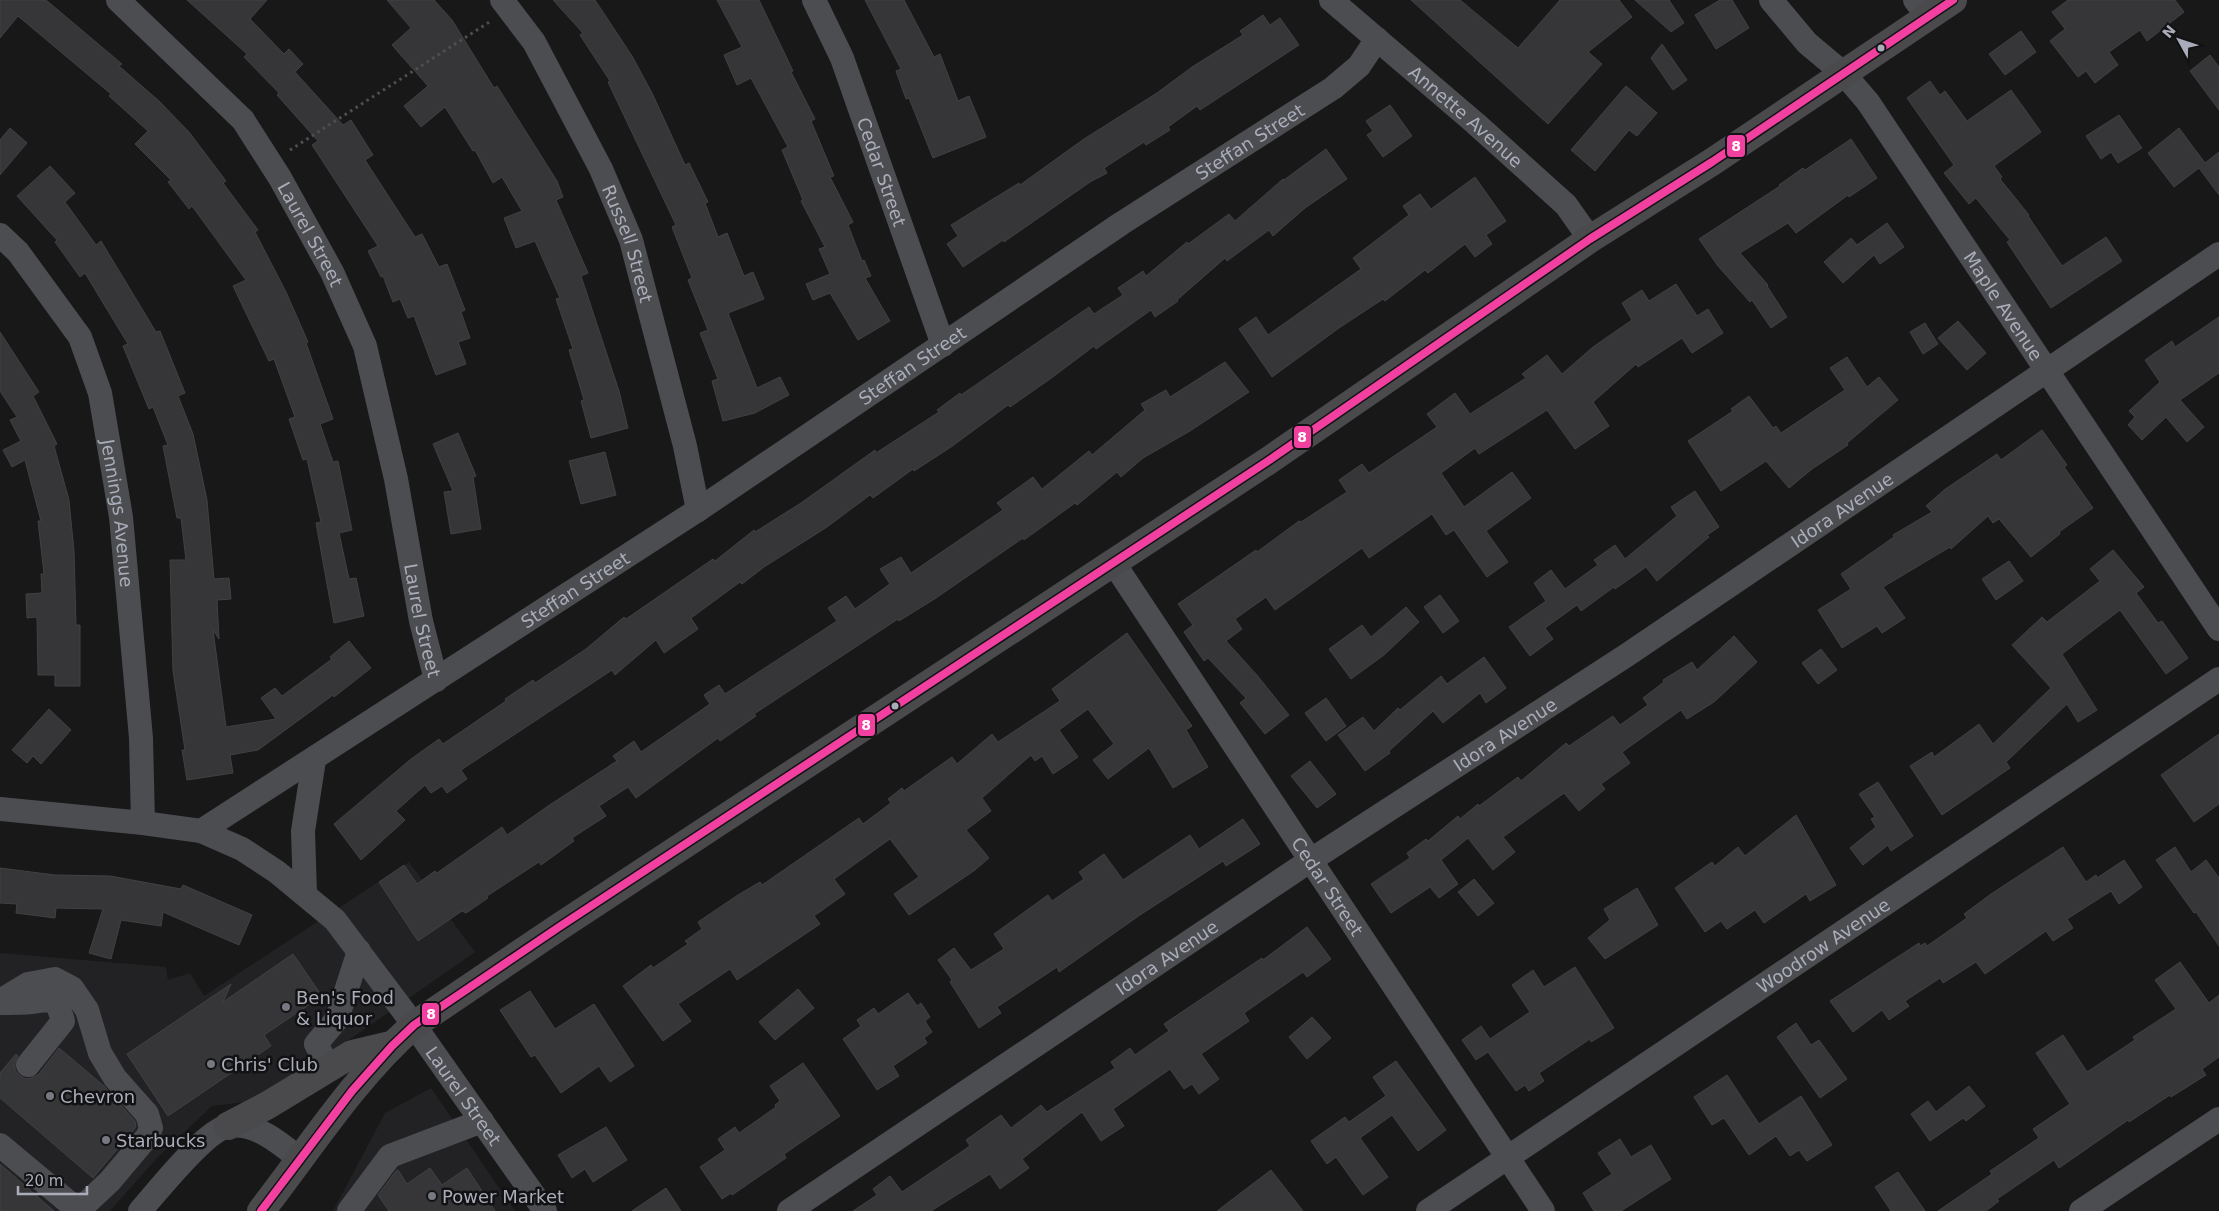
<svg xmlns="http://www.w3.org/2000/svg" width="2219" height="1211" font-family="'DejaVu Sans',sans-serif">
<rect width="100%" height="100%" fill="#181818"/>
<!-- built -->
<path fill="#222224" d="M409 862 475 952 263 1100 212 1106 157 1158 110 1211H0V953L166 967 168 980 190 973 204 996Z
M431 1088 515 1211H333L385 1113Z"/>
<!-- building -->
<path fill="#363638" stroke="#414144" d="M0 0H46L122 64 119 66 159 101 189 132 226 181 223 183 258 230 255 232 286 292 308 342 306 343 333 419 320 424 333 462 338 461 352 530 339 533 349 579 356 578 364 616 334 623 316 523 321 522 307 459 303 460 289 419 295 417 274 359 269 361 233 286 246 280 192 206 189 209 168 182 171 180 135 144 148 131 109 96 111 94 18 16 0 38Z
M187 0H267L250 19 284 54 289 49 303 64 295 72 343 125 351 120 373 155 365 160 415 237 422 234 439 267 447 264 465 310 461 312 470 338 458 342 466 364 436 375 414 316 408 318 400 299 393 302 383 276 381 277 368 251 378 246 312 145 318 141 277 95 279 93 244 57 247 54Z
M387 0H434L452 20 494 88 497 86 557 181 563 197 556 200 588 273 581 276 619 391 628 428 591 438 581 401 584 400 569 350 573 349 556 299 560 298 535 241 516 248 504 218 522 211 502 177 493 183 475 150 473 151 445 107 421 127 404 106 428 86 392 45 411 28Z
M553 0H595L632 56 652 93 685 165 689 163 708 202 705 203 718 237 727 233 744 276 753 272 764 299 728 313 757 388 780 377 789 395 755 413 723 421 712 381 718 379 700 333 708 330 688 280 692 278 672 227 676 225 608 82 610 81 580 35 583 33Z
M717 0H759L793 71 791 72 815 119 811 121 834 176 830 177 853 222 848 225 862 261 864 260 871 276 865 278 890 321 858 340 830 293 813 300 806 284 830 274 819 249 825 247 801 201 803 200 782 150 788 147 751 78 737 85 724 55 742 47Z
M865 0H904L934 57 940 54 958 101 969 96 986 137 933 158 909 98 906 99 896 71 901 69Z
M1411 0H1460L1518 48 1560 0H1619L1632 17 1588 52 1602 64 1548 124Z
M1635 0H1669L1684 23 1671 32Z
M1720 0H1732L1749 28 1716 49 1695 15Z
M2068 0H2175L2184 12 2147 41 2140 30 2109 52 2118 65 2095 83 2086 71 2078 77 2050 41 2065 29 2052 12Z
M1263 15 1270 25 1280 18 1299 45 1200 110 1197 106 1168 127 1170 130 1146 145 1144 142 1104 168 1107 173 1090 182 1004 242 1003 240 963 267 947 244 958 236 951 225 1019 183 1020 185 1084 139 1157 93 1192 67 1243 35 1240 31Z
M2021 31 2036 52 2005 75 1989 54Z
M1662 44 1687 80 1673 90 1651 58Z
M2210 55 2219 67V110L2190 71Z
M1930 81 1940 95 1945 91 1967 121 2011 90 2041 132 1994 166 2002 177 2000 179 2029 215 2028 216 2062 266 2106 237 2122 261 2051 308 2007 242 2010 240 1976 198 1969 204 1944 173 1954 165 1907 98Z
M1626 86 1657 113 1637 136 1629 130 1595 171 1571 150Z
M1390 105 1412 136 1383 157 1367 135 1373 131 1366 121Z
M2119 115 2142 148 2118 163 2111 152 2101 159 2086 136Z
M10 128 27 143 0 175V140Z
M2179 128 2205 163 2219 152V195L2199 168 2174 187 2148 153Z
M1851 139 1877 178 1849 197 1848 195 1796 233 1788 223 1740 253 1768 285 1767 286 1787 317 1771 328 1752 300 1750 302 1718 266 1699 239 1780 186 1779 185 1803 168 1805 170Z
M1326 149 1347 179 1305 208 1273 236 1269 230 1227 261 1225 258 1177 300 1178 301 1155 317 1151 310 1096 349 1094 346 1050 379 1010 407 1008 405 951 447 914 471 913 469 873 498 870 495 827 527 764 567 742 584 740 582 691 618 698 629 664 653 656 640 615 675 612 670 461 770 467 779 447 793 442 786 431 793 425 785 396 811 405 820 361 860 334 824 411 759 439 739 443 744 506 701 505 699 533 680 535 683 586 649 624 617 626 619 713 559 715 561 754 530 755 532 801 503 875 450 876 453 939 412 937 410 960 393 961 395 1089 307 1094 314 1123 295 1118 288 1143 271 1146 276 1187 242 1188 244 1229 214 1235 221 1283 179 1284 180Z
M50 166 75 193 65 202 96 245 101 241 156 332 160 331 185 393 178 396 193 434 207 500 214 579 229 578 231 599 217 600 219 639 213 630 226 727 276 719 261 698 275 688 282 696 332 659 330 657 349 641 371 668 334 697 333 695 258 750 230 755 233 773 187 780 182 750H185L173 671 170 560H186L181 518H177L163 446 168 445 153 407 149 409 123 346 128 344 85 273 80 277 55 242 57 240 17 196Z
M1475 177 1506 221 1486 235 1492 244 1475 257 1465 244 1428 273 1425 270 1385 301 1383 299 1339 328 1272 377 1239 329 1256 317 1268 335 1361 269 1353 258 1409 215 1403 206 1420 194 1431 209Z
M1887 223 1904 247 1880 264 1874 255 1843 283 1824 262 1851 238 1857 245Z
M1676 284 1697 316 1708 309 1723 333 1692 353 1682 338 1638 367 1636 364 1593 402 1609 426 1575 449 1547 410 1479 454 1475 448 1441 473 1464 507 1512 472 1531 498 1486 531 1508 562 1487 577 1454 530 1446 535 1432 514 1369 558 1362 548 1275 610 1266 597 1235 619 1242 629 1226 641 1256 674 1289 715 1265 734 1240 703 1246 698 1208 658 1204 661 1184 632 1193 625 1178 604 1256 550 1257 552 1299 521 1301 522 1347 492 1339 480 1362 464 1369 473 1437 427 1427 414 1455 393 1470 414 1526 378 1522 374 1547 355 1562 374 1593 347 1632 320 1622 303 1642 290 1649 301Z
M2219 317V373L2180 400 2204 427 2187 442 2166 417 2142 440 2128 425 2135 417 2129 411 2160 382 2145 360 2172 341 2175 347Z
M1958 321 1986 353 1967 370 1938 338Z
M1925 323 1938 344 1923 354 1910 332Z
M0 332 39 392 33 396 57 444 54 446 69 500 74 551 76 625H80V686H55V675H38L37 617 27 618 26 594 42 593 41 574H44L38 521H41L25 460 12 467 3 450 21 441 10 420 17 417 0 391Z
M1847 357 1867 387 1879 377 1898 400 1847 443 1848 445 1812 469 1789 488 1766 461 1721 491 1688 441 1733 411 1731 409 1749 396 1773 428 1776 426 1781 433 1845 390 1830 368Z
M1225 362 1249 392 1190 431 1143 458 1121 477 1117 472 1077 505 1075 503 1024 540 1023 538 936 598 899 621 898 619 754 714 756 716 720 741 718 738 636 798 628 787 599 806 606 816 572 838 574 841 541 865 539 862 487 896 488 898 466 913 462 911 418 941 379 882 404 865 417 884 435 871 437 873 502 827 507 835 548 806 617 761 613 756 634 741 641 752 710 704 704 695 719 685 725 694 837 621 828 608 846 596 855 609 890 584 880 569 901 557 911 573 1003 510 997 503 1033 477 1042 489 1089 451 1092 455 1145 410 1141 404 1166 390 1170 397Z
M2042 430 2067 465 2064 467 2093 508 2059 532 2060 534 2031 557 1999 519 1993 523 1988 516 1951 549 1950 547 1883 587 1905 618 1882 633 1877 626 1842 648 1818 610 1851 589 1841 574 1894 537 1893 535 1932 512 1926 506 1944 490 1997 454 2001 460Z
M458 433 476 476 473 477 481 529 451 534 444 492 453 491 433 444Z
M605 452 616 495 581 504 569 461Z
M1695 491 1719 527 1707 535 1709 537 1657 581 1646 567 1615 589 1614 587 1581 611 1577 605 1545 628 1553 639 1530 656 1509 627 1546 601 1534 583 1551 570 1565 589 1598 565 1594 560 1615 545 1625 559 1677 516 1671 507Z
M2113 550 2144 587 2136 593 2158 623 2162 621 2188 658 2166 674 2120 610 2062 654 2097 710 2078 722 2067 704 2006 762 2010 768 1942 815 1910 766 1932 752 1934 757 1979 724 1993 744 2051 688 2012 645 2042 617 2047 622 2100 581 2090 569Z
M2009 561 2023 581 1996 600 1982 579Z
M1440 595 1459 621 1443 633 1424 607Z
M1406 607 1419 622 1384 655 1351 679 1329 649 1362 625 1371 637Z
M1127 633 1192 726 1186 730 1208 767 1173 788 1149 748 1108 779 1093 760 1114 744 1088 709 1059 730 1078 757 1053 774 1042 756 1035 761 1031 755 982 798 991 811 966 830 989 858 975 870 909 915 894 894 919 877 890 839 834 879 845 894 814 916 820 924 737 980 730 969 678 1004 691 1021 663 1041 623 986 651 965 653 968 688 944 685 941 702 929 698 922 738 895 760 882 762 885 859 818 863 824 891 803 888 799 902 788 904 791 952 757 957 764 992 734 998 742 1060 701 1052 689Z
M1734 636 1757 662 1714 702 1687 719 1681 710 1622 752 1630 763 1601 784 1605 789 1579 811 1564 793 1503 837 1515 852 1493 870 1468 838 1441 860 1458 884 1439 898 1430 887 1391 913 1371 884 1410 858 1407 853 1426 839 1428 841 1458 816 1460 819 1478 804 1479 806 1518 777 1521 781 1566 743 1569 746 1613 716 1620 725 1648 705 1643 698 1664 682 1663 680 1692 662 1697 670Z
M1821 649 1837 670 1818 684 1802 663Z
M1484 657 1506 688 1486 703 1480 693 1443 723 1433 711 1389 751 1390 753 1365 771 1338 735 1363 717 1374 731 1398 708 1400 710 1441 676 1447 684Z
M1326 698 1346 726 1326 741 1305 713Z
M49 709 71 730 41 764 33 756 27 763 12 750Z
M2219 734V804L2194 822 2161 775Z
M1310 761 1336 794 1317 808 1291 776Z
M1878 782 1913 836 1891 851 1888 845 1863 865 1850 848 1876 827 1871 819 1875 817 1859 794Z
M1796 815 1836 885 1810 901 1806 894 1764 923 1755 910 1727 929 1721 921 1705 932 1675 888 1712 862 1715 866 1738 847 1745 856Z
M1243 819 1260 844 1226 866 1223 861 1140 915 1059 972 1057 967 997 1007 1001 1013 979 1028 950 982 952 980 938 960 954 948 971 970 1004 949 994 934 1048 895 1052 901 1084 879 1079 872 1104 854 1123 880 1190 835 1199 849Z
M2063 847 2086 882 2096 875 2097 878 2124 860 2142 887 2119 904 2111 891 2067 919 2073 928 2053 941 2046 931 1985 974 1976 962 1943 983 1940 978 1905 1001 1909 1006 1889 1020 1882 1010 1853 1032 1830 1001 1919 943 1920 946 1925 943 1927 946 1967 918 1964 914 1991 894Z
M2175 847 2191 872 2206 860 2219 878V946L2196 912 2194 913 2156 860Z
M0 868 55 875 110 876 181 889 183 885 252 915 239 945 163 912 161 926 121 920 111 959 89 953 103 909 56 908 55 918 16 913 17 904 0 903Z
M1474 879 1494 903 1478 916 1458 892Z
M1637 888 1658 925 1605 959 1588 938 1610 920 1604 909Z
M1307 927 1331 959 1307 977 1303 972 1244 1013 1249 1021 1201 1054 1219 1079 1199 1094 1192 1084 1184 1089 1170 1069 1113 1109 1124 1126 1101 1141 1082 1112 1022 1159 1029 1168 1000 1189 990 1174 931 1211H853L877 1195 873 1189 890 1176 902 1192 970 1146 966 1140 1001 1115 1011 1128 1041 1105 1047 1112 1115 1068 1111 1062 1130 1048 1135 1055 1169 1031 1164 1024 1262 958 1263 960Z
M293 954 322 996 264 1035 271 1046 168 1116 127 1054 231 984 223 1002Z
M2180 962 2209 1003 2219 995V1057L2202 1069 2206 1075 2171 1097 2170 1095 2129 1122 2128 1120 2059 1168 2054 1160 1997 1199 1999 1201 1986 1211H1938L1992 1174 1990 1171 2039 1138 2033 1129 2070 1104 2036 1053 2063 1035 2087 1072 2135 1040 2133 1037 2176 1009 2155 980Z
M1575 967 1614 1028 1591 1042 1590 1039 1539 1073 1544 1081 1529 1091 1525 1085 1516 1091 1488 1052 1476 1060 1462 1040 1481 1026 1490 1039 1530 1012 1512 985 1533 970 1544 987Z
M798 989 814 1008 775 1040 759 1022Z
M530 991 555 1029 594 1004 634 1066 610 1082 599 1066 561 1093 535 1055 531 1057 500 1010Z
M908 993 917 1006 921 1003 930 1017 925 1021 932 1032 924 1038 927 1043 893 1066 899 1076 877 1090 843 1039 861 1026 857 1020 874 1008 878 1014Z
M1312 1017 1331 1038 1307 1059 1289 1037Z
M1796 1023 1811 1045 1819 1040 1847 1079 1820 1098 1777 1037Z
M59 1048 104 1086 135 1121 136 1127 93 1178 0 1098V1073L16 1054 18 1056 15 1062V1070L20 1076 26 1079 33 1078 39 1074Z
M1396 1061 1446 1130 1418 1151 1392 1115 1360 1138 1388 1177 1363 1195 1336 1157 1327 1164 1311 1141 1345 1117 1349 1122 1386 1096 1373 1077Z
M803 1063 840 1116 784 1154 786 1158 732 1195 731 1193 722 1199 700 1167 725 1150 718 1139 735 1127 739 1133 776 1107 775 1105 780 1101 770 1086Z
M1727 1075 1759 1124 1801 1096 1832 1145 1807 1161 1799 1150 1790 1156 1776 1136 1749 1155 1724 1118 1712 1125 1694 1097Z
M1969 1086 1985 1106 1966 1121 1963 1118 1930 1141 1911 1114 1928 1101 1936 1112Z
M606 1127 627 1160 593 1182 585 1169 572 1178 558 1155Z
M1620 1139 1631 1157 1651 1145 1671 1179 1621 1211H1594L1583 1193 1612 1174 1598 1153Z
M0 1164 54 1211H0Z
M430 1168 442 1185 467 1168 495 1211H389L378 1195 396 1171 398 1170 407 1184Z
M1271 1170 1303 1211H1217Z
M1898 1172 1925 1211H1891L1875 1187Z
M666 1188 681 1211H632Z"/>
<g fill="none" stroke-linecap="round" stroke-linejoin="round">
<!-- minor-tunnel -->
<path stroke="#353638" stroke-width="24" stroke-dasharray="24 12" stroke-linecap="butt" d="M0 1098 28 1065"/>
<!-- path -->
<path stroke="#4e4f53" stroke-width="3" stroke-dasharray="2.5 4" stroke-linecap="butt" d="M290 150 491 21"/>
<!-- minor -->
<g stroke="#4c4d51" stroke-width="24">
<path id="s1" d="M118 0 243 120 280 178 332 272 365 346 396 479 421 621 436 680"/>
<path id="s2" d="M502 0 534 42 601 169 631 240 685 446 698 510"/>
<path id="s3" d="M814 0 842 58 943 345"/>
<path id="s4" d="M1331 0 1475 123 1566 205 1590 239"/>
<path id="s5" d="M1771 0 1807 43 1844 74 1868 102 2219 629"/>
<path d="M1915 0 1928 17"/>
<path id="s6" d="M0 235 18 252 80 337 100 393 121 517 141 738 143 823"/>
<path id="s7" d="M1113 562 1543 1211"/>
<path id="s8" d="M0 809 143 823 201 831 242 849 277 872 335 920 414 1025 545 1211"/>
<path id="s9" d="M201 831 698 510 1122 223 1333 88 1359 66 1377 39"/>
<path d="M305 894 303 831 314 760"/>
<path d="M0 1001 28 984 55 979 72 988 87 1010 100 1053 115 1078 147 1114 151 1128 147 1137 110 1181 78 1211"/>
<path d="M0 1003C11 1003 22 1003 32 1002 55 999 56 997 63 1021L28 1065"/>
<path d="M329 1068 316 1044 337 1019 359 951"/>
<path d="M0 1145 79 1211"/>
<path d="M140 1211C157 1192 206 1129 229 1126 256 1122 281 1144 301 1160"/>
<path d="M349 1211 390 1156 482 1121"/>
<path id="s10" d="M789 1211 1311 860 1627 655 2219 254"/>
<path id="s11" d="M1428 1211 2219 679"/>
<path d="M2081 1211 2219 1119"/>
</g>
<!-- major -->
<path stroke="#4a4a4d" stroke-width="28" d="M228 1126 268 1105 352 1054 394 1044
M261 1211C310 1148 354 1078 414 1025L559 927 1268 461 1590 239 1712 162 1953 0"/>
<defs>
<path id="bus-1" d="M261 1211 352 1091 392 1046 414 1025 559 927 1268 461 1590 239 1712 162 1953 0"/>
</defs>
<!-- bus-1 casing -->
<use href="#bus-1" stroke="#121214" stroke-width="11"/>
<!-- bus-1 -->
<use href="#bus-1" stroke="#f240a1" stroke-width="8"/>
</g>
<!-- markers -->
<g fill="#aaadb9" stroke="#121214" stroke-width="2">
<circle cx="1881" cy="48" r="4.5"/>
<circle cx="895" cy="706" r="4.5"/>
</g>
<g fill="#777981" stroke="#121214" stroke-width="2">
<circle cx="286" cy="1007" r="5"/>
<circle cx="211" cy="1064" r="5"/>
<circle cx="50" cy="1096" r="5"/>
<circle cx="106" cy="1140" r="5"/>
<circle cx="432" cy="1196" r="5"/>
</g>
<g text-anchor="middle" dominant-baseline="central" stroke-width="5" stroke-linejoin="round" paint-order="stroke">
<!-- street labels -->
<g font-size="18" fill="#aaadb9" stroke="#121214">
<text stroke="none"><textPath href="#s4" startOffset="178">Annette Avenue</textPath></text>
<text stroke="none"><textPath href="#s9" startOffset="1255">Steffan Street</textPath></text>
<text stroke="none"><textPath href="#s3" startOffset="185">Cedar Street</textPath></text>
<text stroke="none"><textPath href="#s1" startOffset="306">Laurel Street</textPath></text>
<text stroke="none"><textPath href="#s2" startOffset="276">Russell Street</textPath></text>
<text stroke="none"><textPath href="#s5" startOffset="386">Maple Avenue</textPath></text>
<text stroke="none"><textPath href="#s9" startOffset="850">Steffan Street</textPath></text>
<text stroke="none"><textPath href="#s10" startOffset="1265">Idora Avenue</textPath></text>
<text stroke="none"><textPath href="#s6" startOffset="311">Jennings Avenue</textPath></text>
<text stroke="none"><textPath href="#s9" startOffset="445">Steffan Street</textPath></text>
<text stroke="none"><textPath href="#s1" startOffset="711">Laurel Street</textPath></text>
<text stroke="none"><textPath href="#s10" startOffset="860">Idora Avenue</textPath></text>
<text stroke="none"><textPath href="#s7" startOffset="389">Cedar Street</textPath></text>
<text stroke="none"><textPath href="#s11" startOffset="476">Woodrow Avenue</textPath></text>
<text stroke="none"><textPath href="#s10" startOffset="455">Idora Avenue</textPath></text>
<text stroke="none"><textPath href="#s8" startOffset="582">Laurel Street</textPath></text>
</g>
<!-- poi labels -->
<g font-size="18" fill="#aaadb9" stroke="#121214" text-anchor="start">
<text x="296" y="997">Ben's Food<tspan x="296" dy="21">&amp; Liquor</tspan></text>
<text x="221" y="1064">Chris' Club</text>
<text x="60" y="1096">Chevron</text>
<text x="116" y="1140">Starbucks</text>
<text x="442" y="1196">Power Market</text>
</g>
</g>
<g stroke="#121214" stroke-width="2">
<rect x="1726" y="134" width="20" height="24" rx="5" fill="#f240a1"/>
<rect x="1293" y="425" width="19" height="24" rx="5" fill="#f240a1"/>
<rect x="857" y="713" width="19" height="24" rx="5" fill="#f240a1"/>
<rect x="421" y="1002" width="19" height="24" rx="5" fill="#f240a1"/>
</g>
<g font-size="14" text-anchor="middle" font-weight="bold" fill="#fff">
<text x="1736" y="151">8</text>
<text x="1302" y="442">8</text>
<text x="866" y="730">8</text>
<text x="431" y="1019">8</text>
</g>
<!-- north arrow -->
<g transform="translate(2179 40) rotate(310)" stroke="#121214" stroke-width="4" paint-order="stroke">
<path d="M0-4L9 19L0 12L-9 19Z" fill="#aaadb9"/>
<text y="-8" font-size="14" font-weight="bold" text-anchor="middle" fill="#aaadb9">N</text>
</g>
<!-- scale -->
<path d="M18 1186v8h69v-8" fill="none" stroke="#aaadb9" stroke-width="2.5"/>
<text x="25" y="1186" font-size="15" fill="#aaadb9" stroke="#121214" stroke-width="4" paint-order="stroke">20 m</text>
</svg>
